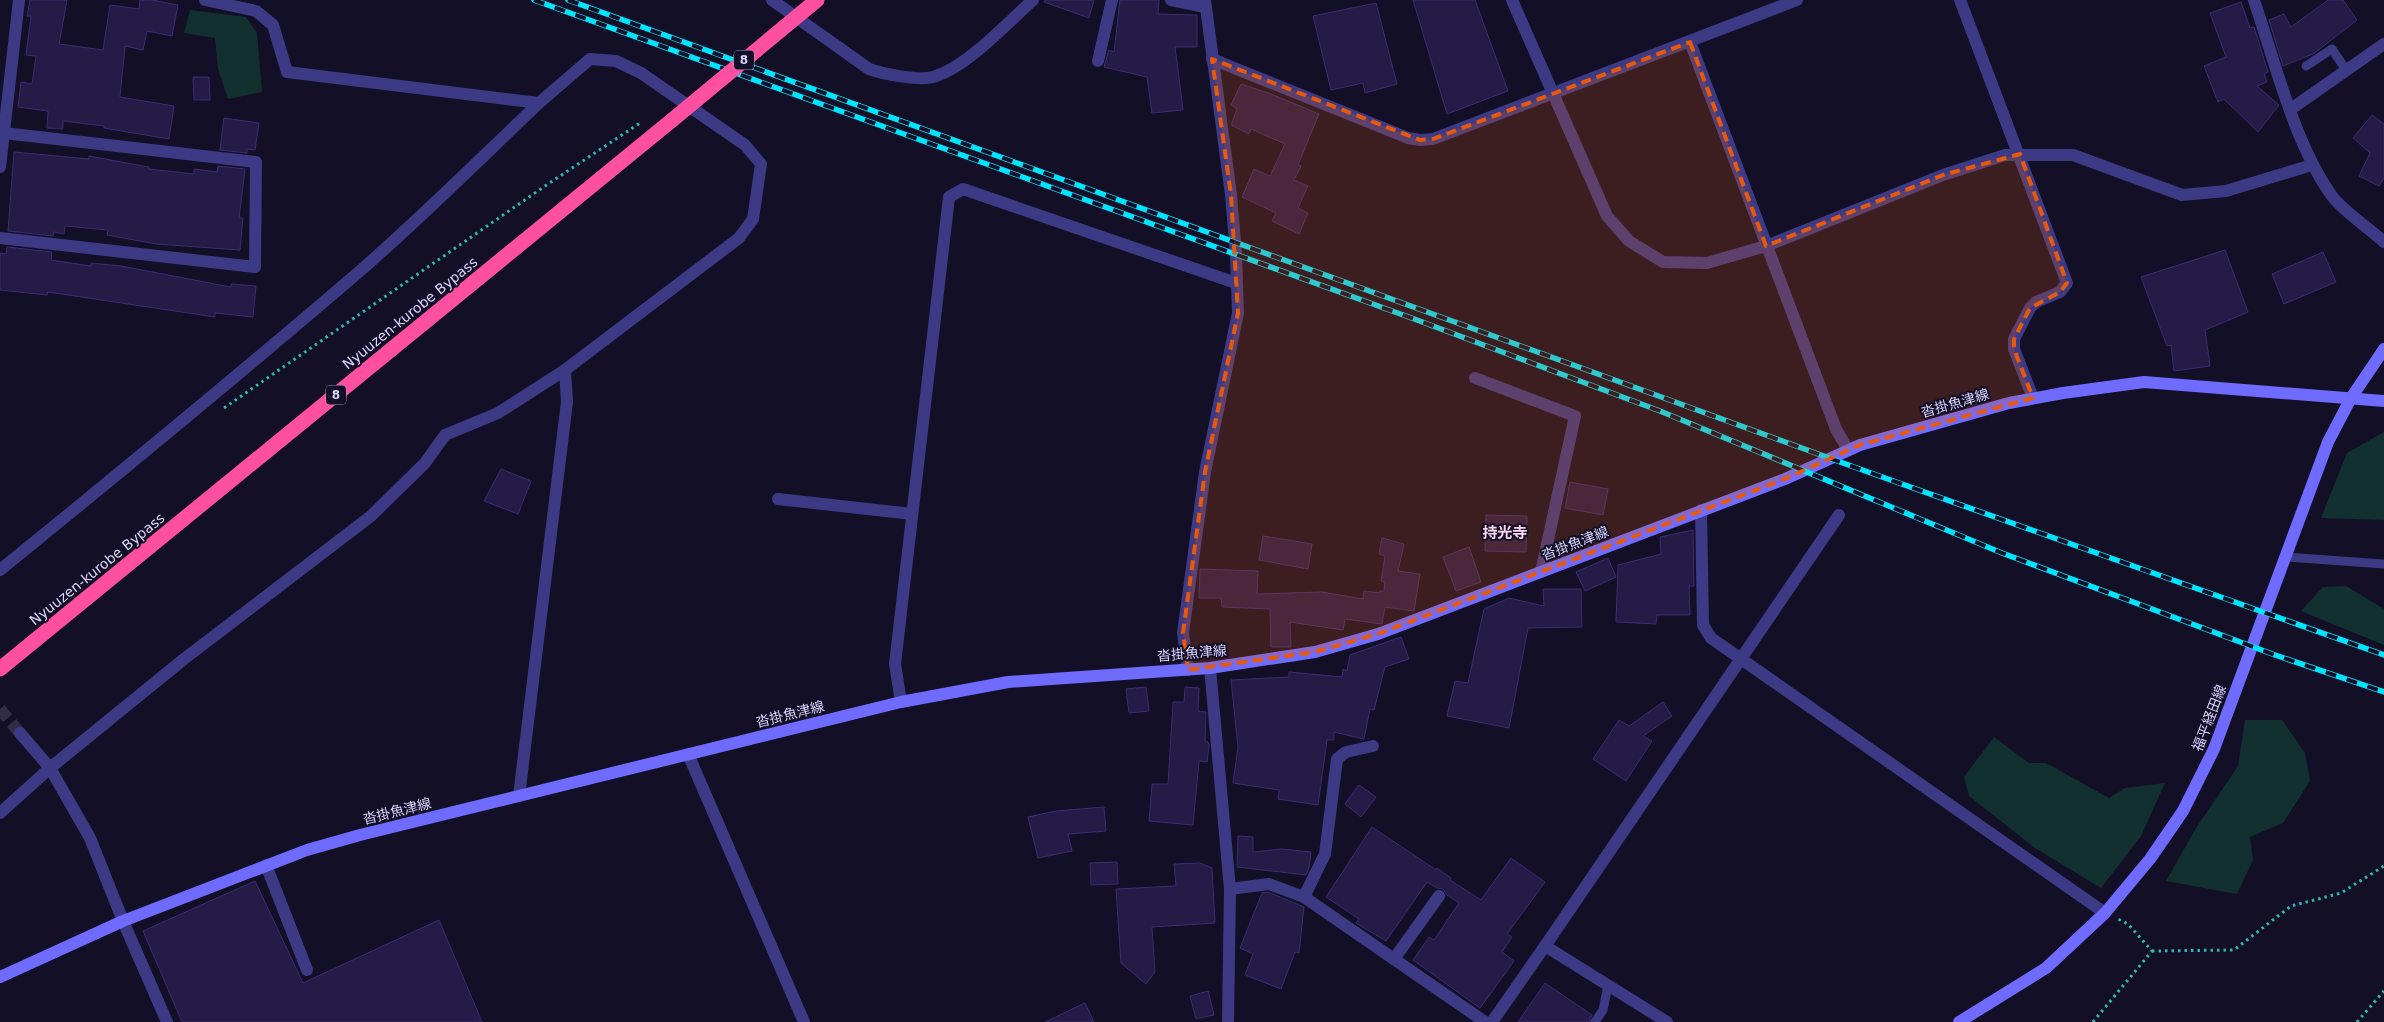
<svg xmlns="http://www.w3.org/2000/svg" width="2384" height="1022" font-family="'DejaVu Sans','Noto Sans JP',sans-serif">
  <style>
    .green { fill: #12302f }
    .building { fill: #241b47; stroke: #3b2d73 }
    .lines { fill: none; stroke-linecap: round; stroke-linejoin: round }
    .street-tunnel { stroke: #312d47; stroke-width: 12; stroke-dasharray: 12 6; stroke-linecap: butt }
    .path { stroke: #2fb8b0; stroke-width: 3; stroke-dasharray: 2.5 4; stroke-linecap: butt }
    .lane { stroke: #3d3a85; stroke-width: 9 }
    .street { stroke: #3d3a85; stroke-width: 12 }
    .secondary { stroke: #6f6bff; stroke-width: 12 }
    .highway { stroke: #ff4fa3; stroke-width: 15 }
    .rail-casing { stroke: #00e5ff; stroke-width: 5.5 }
    .rail { stroke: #130f26; stroke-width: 4; stroke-dasharray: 11; stroke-linecap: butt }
    .highway-bridge { stroke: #ff4fa3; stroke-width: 15 }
    .marked { fill: #e8590c; fill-opacity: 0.2; stroke: #e8590c; stroke-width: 4; stroke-dasharray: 10 6; stroke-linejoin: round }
    .labels { text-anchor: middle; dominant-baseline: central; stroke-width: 4; stroke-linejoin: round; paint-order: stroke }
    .shield { fill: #130f26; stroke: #9e99be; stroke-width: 1 }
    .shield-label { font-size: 12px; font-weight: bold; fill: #d9d4ff }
    .street-label { font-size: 14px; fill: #d9d4ff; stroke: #130f26 }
    .neighbourhood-label { font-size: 15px; font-weight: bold; fill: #ffd6f0; stroke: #130f26 }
  </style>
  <rect width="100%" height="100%" fill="#130f26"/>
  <g class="green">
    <polygon points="190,10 246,17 257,33 262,92 228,99 218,69 215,38 184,33"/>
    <polygon points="2384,432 2384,520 2321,518 2347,453"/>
    <polygon points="2346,586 2384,609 2384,645 2301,611 2323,587"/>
    <polygon points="2245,720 2282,720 2305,753 2310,781 2283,823 2250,837 2253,860 2237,894 2166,881 2196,828 2238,766"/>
    <polygon points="1994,737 2029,763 2046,763 2109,798 2125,788 2165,783 2141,836 2101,888 2035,848 1969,796 1964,777"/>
  </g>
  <g class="building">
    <polygon points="30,0 67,0 59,44 103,50 110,5 139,9 140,0 152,0 178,5 172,36 147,31 143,50 125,46 120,97 174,106 169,139 104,128 104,126 63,121 63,129 47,128 48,111 18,107 21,82 32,84 36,56 26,55 31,16 27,16"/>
    <polygon points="1045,0 1094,0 1089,18 1044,2"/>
    <polygon points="1120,0 1159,0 1158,14 1197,15 1197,47 1175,47 1183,110 1152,113 1147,77 1104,67 1109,50 1114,52"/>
    <polygon points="1413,0 1475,0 1508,91 1447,114"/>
    <polygon points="2328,0 2343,0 2357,20 2313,54 2283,66 2269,20 2284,14 2291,27"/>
    <polygon points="2241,2 2250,28 2254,27 2268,72 2264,74 2267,82 2257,86 2279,105 2258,132 2224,99 2218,102 2204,66 2226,57 2210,13"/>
    <polygon points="1376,3 1397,84 1365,93 1363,83 1331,90 1313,16"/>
    <polygon points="193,77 209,77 210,100 194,100"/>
    <polygon points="1241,84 1271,94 1319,114 1298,165 1301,166 1294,180 1308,186 1298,208 1308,213 1299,234 1272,221 1276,213 1242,197 1254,169 1270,176 1285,144 1251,129 1249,134 1231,125 1237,109 1231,105"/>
    <polygon points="2372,115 2384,124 2384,178 2379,186 2359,176 2370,153 2353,138"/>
    <polygon points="224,118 259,123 255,150 247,149 247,153 220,150"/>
    <polygon points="14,152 89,159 89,156 149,167 149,169 194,174 194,169 217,172 218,166 245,169 239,218 243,218 240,250 156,244 107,235 108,230 65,226 64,234 54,232 53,236 8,231"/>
    <polygon points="7,247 52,252 51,260 91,266 91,263 121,266 231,287 231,284 256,286 253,317 215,313 215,317 48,292 47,295 0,290 0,253 6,254"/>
    <polygon points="2225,250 2248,312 2205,330 2210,366 2174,371 2171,345 2167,346 2141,277"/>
    <polygon points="2323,252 2336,282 2284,304 2272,274"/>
    <polygon points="501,469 531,481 518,514 484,501"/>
    <polygon points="1570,482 1608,489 1603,515 1565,508"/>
    <polygon points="1486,515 1527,516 1526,552 1485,551"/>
    <polygon points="1693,530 1694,586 1689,586 1690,615 1657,615 1656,624 1616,622 1618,565 1661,554 1660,537"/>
    <polygon points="1263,536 1312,544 1308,569 1259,560"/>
    <polygon points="1382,538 1404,544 1398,571 1420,574 1414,611 1385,607 1382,624 1345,619 1343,630 1290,622 1291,647 1271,647 1270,609 1222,607 1221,598 1199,598 1200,569 1258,571 1257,594 1322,592 1363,599 1364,591 1380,593 1380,591 1384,591 1385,582 1381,581 1385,556 1379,554"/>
    <polygon points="1469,547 1481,582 1456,591 1443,557"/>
    <polygon points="1608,558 1616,577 1585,591 1576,572"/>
    <polygon points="1543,589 1581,589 1582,627 1528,628 1509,728 1447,716 1455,681 1468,683 1484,609 1509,598 1544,606"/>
    <polygon points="1401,637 1409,659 1385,667 1374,710 1370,709 1364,739 1334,732 1334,740 1327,740 1318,805 1278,799 1279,790 1233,783 1238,747 1231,680 1289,677 1289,672 1342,677 1343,669 1347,671 1350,655"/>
    <polygon points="1146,687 1149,711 1129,713 1126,689"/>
    <polygon points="1185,687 1199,688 1198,711 1206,712 1205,741 1208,742 1209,745 1207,762 1199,761 1193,825 1149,821 1152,784 1168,784 1173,702 1184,702"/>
    <polygon points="1663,702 1672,716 1643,736 1652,741 1626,781 1593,759 1619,720 1629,726"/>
    <polygon points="1359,785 1376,797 1361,817 1345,804"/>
    <polygon points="1104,807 1106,831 1068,834 1072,851 1038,858 1028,817 1056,811"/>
    <polygon points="1372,827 1436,870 1437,868 1451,878 1450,880 1481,900 1511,858 1545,882 1507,934 1512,937 1502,952 1514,961 1480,1008 1413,960 1429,937 1434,940 1459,903 1447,895 1443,889 1437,888 1427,882 1386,941 1356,923 1359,919 1326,897"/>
    <polygon points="1238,836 1253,837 1253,852 1282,849 1311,852 1309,868 1306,875 1237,867"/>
    <polygon points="1117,862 1118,884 1091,885 1090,863"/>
    <polygon points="1200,863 1212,868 1215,923 1152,927 1155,972 1146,984 1121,963 1116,889 1176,886 1174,864"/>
    <polygon points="255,881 303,983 439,920 482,1022 182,1022 143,931"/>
    <polygon points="1268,892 1304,907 1299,953 1295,952 1281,989 1245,975 1253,954 1240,948 1262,893"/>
    <polygon points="1545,983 1592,1015 1589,1022 1518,1022"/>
    <polygon points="1208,991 1214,1015 1196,1019 1190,996"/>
    <polygon points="1085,1003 1094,1022 1045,1022"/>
  </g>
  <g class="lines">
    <polyline class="street-tunnel" points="0,709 20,733"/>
    <g class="path">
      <polyline points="224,408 545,186 640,123"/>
      <polyline points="2152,951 2234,950 2291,906 2341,893 2384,866"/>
      <polyline points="2093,1022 2152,951 2128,924 2118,919"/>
      <polyline points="2357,1022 2384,991"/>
    </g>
    <g class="lane">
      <polyline points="2306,66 2332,49 2346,70"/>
      <polyline points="2285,557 2384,564"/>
      <polyline points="1595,1022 1603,1010 1608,985"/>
    </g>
    <g class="street">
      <path d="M772 0 869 69C883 74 919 81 933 77 966 68 1007 23 1033 0"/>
      <polyline points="1171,0 1205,7"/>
      <polyline points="1512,0 1607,216 1629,241 1663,262 1707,263 1766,246 1943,175 2005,155 2073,155 2182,195 2226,191 2312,165"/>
      <polyline points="1960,0 2067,283 2060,292 2036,302 2030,308 2014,339 2014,349 2033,398"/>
      <path d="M2254 0C2275 62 2294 143 2332 196 2344 212 2369 228 2384 242"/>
      <polyline points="1690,42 1836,429 1848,450"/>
      <polyline points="1212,59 1408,138 1420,140 1433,139 1797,0"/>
      <polyline points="1098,61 1112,0"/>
      <polyline points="2291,109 2384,44"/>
      <polyline points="0,167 19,0"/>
      <polyline points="0,238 255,267 256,162 4,133"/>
      <polyline points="1475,378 1575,416 1541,572"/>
      <polyline points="778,499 912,514"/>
      <polyline points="1701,510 1703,625 1711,638 2105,913"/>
      <path d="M0 570C121 472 242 372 360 271 422 217 480 159 539 103"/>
      <polyline points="1210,668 1230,889 1228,1022"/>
      <polyline points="1188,670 1183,633 1205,472 1238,313 1236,254 1231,195 1205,0"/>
      <polyline points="901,702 895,664 949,197 963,189 1236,283"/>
      <polyline points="20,733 50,768 90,838 123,921 167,1022"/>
      <polyline points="688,754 804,1022"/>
      <polyline points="519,796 567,402 565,370"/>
      <polyline points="0,813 50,768 184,659 371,516 425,463 445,435 498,413 565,370 739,238 753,219 761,164 745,145 641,73 616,61 590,59 539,103 287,72 273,25 256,11 205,0"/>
      <polyline points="266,865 307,970"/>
      <polyline points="1230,889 1269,884 1304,897 1485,1022"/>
      <polyline points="1304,897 1325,854 1337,759 1346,752 1373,746"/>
      <polyline points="1545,946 1839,515"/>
      <polyline points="1394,959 1439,896"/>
      <polyline points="1492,1022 1545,946 1667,1022"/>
    </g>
    <g class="secondary">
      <polyline points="0,977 123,921 307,850 360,835 901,702 1008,682 1210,668 1315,652 1378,634 1785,479 1860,445 2009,403 2063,393 2144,382 2384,401"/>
      <polyline points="1959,1022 2046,968 2105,913 2150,859 2183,811 2214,749 2328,442 2351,398 2384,349"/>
    </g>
    <polyline class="highway" points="0,669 671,121"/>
    <g class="rail-casing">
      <g id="rail">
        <polyline points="534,0 1417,320 1660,411 2002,553 2275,655 2384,692"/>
        <polyline points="568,0 1854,467 2384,655"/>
      </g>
    </g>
    <use href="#rail" class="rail"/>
    <polyline class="highway-bridge" points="671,121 817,0"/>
  </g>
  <path class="marked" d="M1690 42 1766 246 1943 175 2020 154 2067 283 2060 292 2030 308 2014 339V349L2033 398 1860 445 1785 479 1378 634 1315 652 1188 670 1183 633 1205 472 1238 313 1231 195 1212 59 1420 140 1433 139Z"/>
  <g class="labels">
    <g class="shield">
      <rect x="734" y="50.5" width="20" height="19" rx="4"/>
      <rect x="326" y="385.5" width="20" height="19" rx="4"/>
    </g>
    <g class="shield-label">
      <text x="744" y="60">8</text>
      <text x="336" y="395">8</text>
    </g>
    <g class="street-label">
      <text transform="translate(410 313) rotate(-39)">Nyuuzen-kurobe Bypass</text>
      <text transform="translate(1955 403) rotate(-16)">沓掛魚津線</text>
      <text transform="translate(1575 543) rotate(-21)">沓掛魚津線</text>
      <text transform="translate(97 569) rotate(-39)">Nyuuzen-kurobe Bypass</text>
      <text transform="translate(1192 653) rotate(-5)">沓掛魚津線</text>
      <text transform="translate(790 714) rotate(-14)">沓掛魚津線</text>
      <text transform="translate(2209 718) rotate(-69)">福平経田線</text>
      <text transform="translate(397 811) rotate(-14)">沓掛魚津線</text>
    </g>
    <g class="neighbourhood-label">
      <text x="1505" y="533">持光寺</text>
    </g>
  </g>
</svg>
